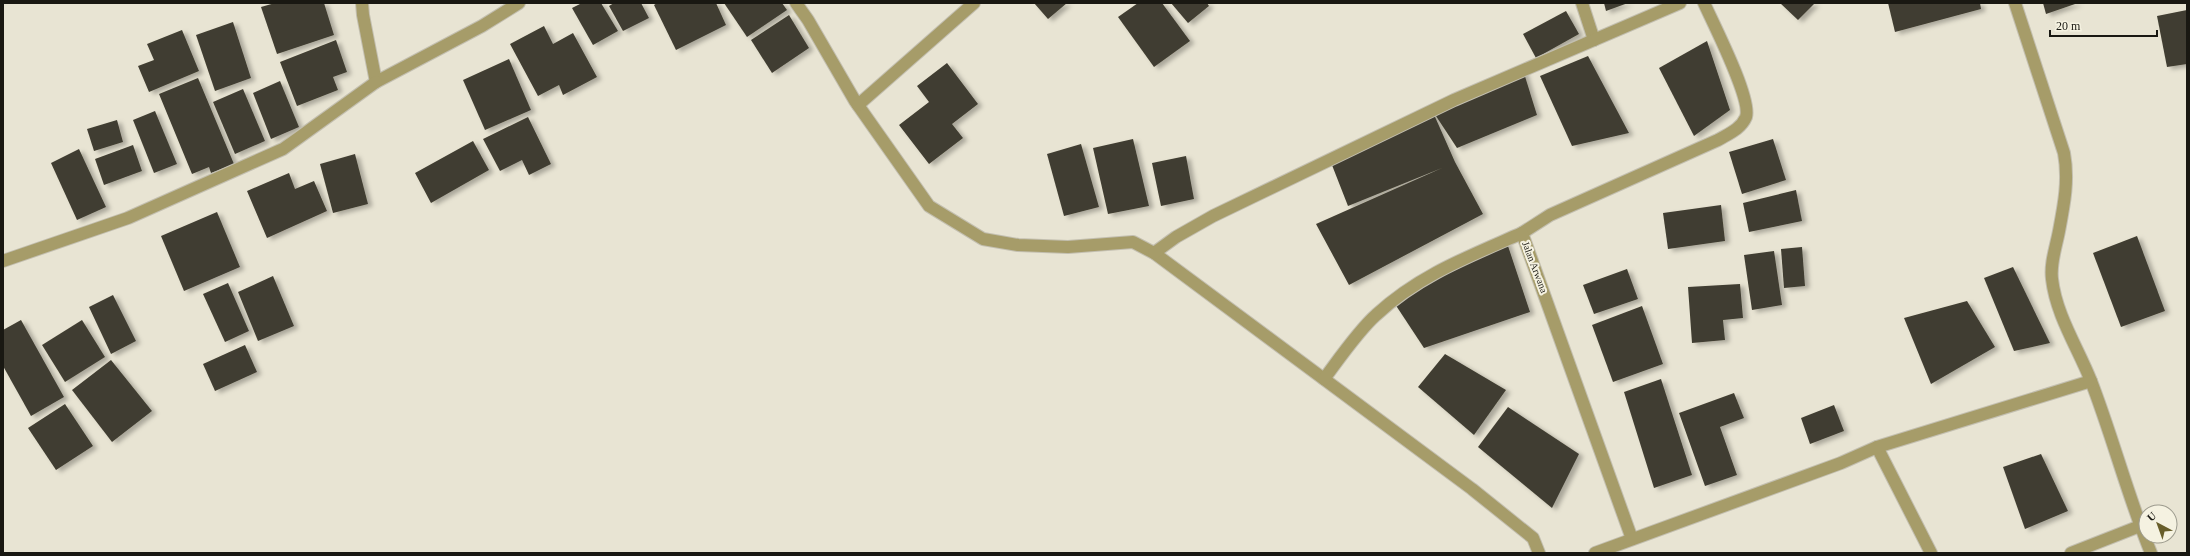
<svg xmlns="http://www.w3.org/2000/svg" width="2190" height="556" font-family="'Times New Roman',serif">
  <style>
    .building { fill: #413e31; filter: url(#shadow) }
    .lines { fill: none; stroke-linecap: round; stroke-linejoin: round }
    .minor-casing { stroke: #c3bfb0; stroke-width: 14 }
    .minor { stroke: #a69c69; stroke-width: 12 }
    .labels { text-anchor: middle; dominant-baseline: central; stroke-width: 4; stroke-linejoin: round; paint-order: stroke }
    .street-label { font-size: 10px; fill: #191812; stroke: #f5f2e1 }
  </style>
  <defs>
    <filter id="shadow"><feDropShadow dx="4.5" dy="2.5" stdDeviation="2" flood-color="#0004"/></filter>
  </defs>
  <rect width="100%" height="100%" fill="#e8e4d3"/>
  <g class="building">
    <polygon points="275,3 324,3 334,35 277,54 261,7"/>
    <polygon points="582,3 601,3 618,31 593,45 572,8"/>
    <polygon points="614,3 641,3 649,18 623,31 609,6"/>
    <polygon points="657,3 716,3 726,25 676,50 654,5"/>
    <polygon points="724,3 782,3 787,10 747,37"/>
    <polygon points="1034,3 1067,3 1048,19"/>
    <polygon points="1138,3 1162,3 1190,41 1154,67 1118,17"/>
    <polygon points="1171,3 1207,3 1209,6 1188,23"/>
    <polygon points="1604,3 1628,3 1606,11"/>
    <polygon points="1780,3 1815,3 1798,20"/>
    <polygon points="1888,3 1980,3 1981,9 1895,32"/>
    <polygon points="2043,3 2078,3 2046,14"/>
    <polygon points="2187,10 2187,64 2167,67 2157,16"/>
    <polygon points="1566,11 1579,34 1536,58 1523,34"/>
    <polygon points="789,15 809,48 772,73 751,40"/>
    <polygon points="233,22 251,78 215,91 196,35"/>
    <polygon points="544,26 553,44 573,33 597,77 563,95 559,85 538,96 510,44"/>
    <polygon points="182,30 199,71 149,92 138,66 154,60 147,44"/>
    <polygon points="336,40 347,72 333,77 338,90 297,106 280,62"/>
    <polygon points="1707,41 1730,110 1694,136 1659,68"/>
    <polygon points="1588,56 1629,133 1572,146 1540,76"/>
    <polygon points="509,59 531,110 485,130 463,80"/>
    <polygon points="947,63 978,104 952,124 963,138 929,164 899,125 929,102 917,86"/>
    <polygon points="1523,70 1537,115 1457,148 1432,110"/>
    <polygon points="198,78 234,164 211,173 209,167 192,174 159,94"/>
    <polygon points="280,81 299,127 271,139 253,93"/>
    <polygon points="243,89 265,141 235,154 213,102"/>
    <polygon points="1432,110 1455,162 1483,214 1349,285 1316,224 1442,168 1348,206 1330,160"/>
    <polygon points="155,111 177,164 154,173 133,120"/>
    <polygon points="528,117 551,164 529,175 522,160 500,171 483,139"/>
    <polygon points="117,120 123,142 94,151 87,129"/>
    <polygon points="1133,139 1149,206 1108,214 1093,148"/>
    <polygon points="1773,139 1786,180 1742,194 1729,152"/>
    <polygon points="473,141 489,170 431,203 415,173"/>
    <polygon points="1081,144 1099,207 1064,216 1047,154"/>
    <polygon points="133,145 142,171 104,185 95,159"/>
    <polygon points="79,149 106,207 77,220 51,163"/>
    <polygon points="355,154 368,204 333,213 320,164"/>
    <polygon points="1186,156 1194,199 1161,206 1152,163"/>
    <polygon points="289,173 295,189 314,181 327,211 267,238 247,191"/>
    <polygon points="1796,190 1802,221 1749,232 1743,203"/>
    <polygon points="1721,205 1725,241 1668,249 1663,213"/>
    <polygon points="217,212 240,267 184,291 161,236"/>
    <polygon points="2137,236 2165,311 2121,327 2093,253"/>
    <polygon points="1506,240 1530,312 1424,348 1393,301"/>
    <polygon points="1802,247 1805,286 1784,288 1781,249"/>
    <polygon points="1774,251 1782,305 1752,310 1744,255"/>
    <polygon points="2013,267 2050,343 2014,351 1984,278"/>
    <polygon points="1627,269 1638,299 1594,314 1583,285"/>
    <polygon points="273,276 294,326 258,341 238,292"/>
    <polygon points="228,283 249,331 225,342 203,294"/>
    <polygon points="1740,284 1743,318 1723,320 1725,340 1692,343 1688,287"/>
    <polygon points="113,295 136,341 111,354 89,307"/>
    <polygon points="1967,301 1995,347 1931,384 1904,318"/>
    <polygon points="1642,306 1663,364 1613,382 1592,325"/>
    <polygon points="21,320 64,397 31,416 3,366 3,330"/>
    <polygon points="82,320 105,357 65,382 42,345"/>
    <polygon points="245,345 257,372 215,391 203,364"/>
    <polygon points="1445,354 1506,390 1474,435 1418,387"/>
    <polygon points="111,360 152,411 112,442 72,390"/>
    <polygon points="1661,379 1692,475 1654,488 1624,392"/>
    <polygon points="1734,393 1744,418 1720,427 1737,475 1705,486 1679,413"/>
    <polygon points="65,404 93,446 56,470 28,428"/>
    <polygon points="1834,405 1844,431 1810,444 1801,418"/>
    <polygon points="1508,407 1579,454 1552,508 1478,447"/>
    <polygon points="2041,454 2068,511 2025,529 2003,467"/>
  </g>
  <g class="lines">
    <g class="minor-casing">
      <g id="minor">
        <polyline points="362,3 363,15 376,82 482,26 519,3"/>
        <polyline points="796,3 808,20 855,101 929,206 983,239 1018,245 1068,247 1133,242 1154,253 1472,489 1533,538 1539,553"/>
        <polyline points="1582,3 1594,40"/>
        <path d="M2015 3 2064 153C2069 180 2064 205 2059 231 2056 247 2050 263 2052 279 2056 315 2078 348 2091 381 2113 438 2128 497 2151 553"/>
        <polyline points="858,105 974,3"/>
        <path d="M1522 233 1550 215 1718 140C1728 134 1741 129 1746 117 1752 99 1713 23 1704 3"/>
        <polyline points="1154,253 1176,237 1213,216 1454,100 1680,3"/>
        <polyline points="3,261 128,218 283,149 376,82"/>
        <path d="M1324 379C1339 359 1358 331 1376 315 1419 275 1470 256 1522 233L1632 539"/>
        <polyline points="1877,447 1931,553"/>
        <polyline points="1595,553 1841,463 1877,447 2091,381"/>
        <polyline points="2071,553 2140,526"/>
      </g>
    </g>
    <use href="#minor" class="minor"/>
  </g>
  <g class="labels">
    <g class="street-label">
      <text transform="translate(1535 267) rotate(69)">Jalan Arwana</text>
    </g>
  </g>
  <rect width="2190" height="556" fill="none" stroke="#191812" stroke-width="8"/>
  <g transform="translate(2158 524) rotate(319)"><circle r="19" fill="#f5f2e1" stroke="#9d9b8e"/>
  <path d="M0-3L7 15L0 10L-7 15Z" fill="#685e2a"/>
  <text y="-6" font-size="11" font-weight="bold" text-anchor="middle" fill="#191812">U</text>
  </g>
  <path d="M2050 30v6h107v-6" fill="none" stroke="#191812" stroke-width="2"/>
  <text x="2056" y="30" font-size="12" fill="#191812" stroke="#f5f2e1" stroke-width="3" paint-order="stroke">20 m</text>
</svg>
